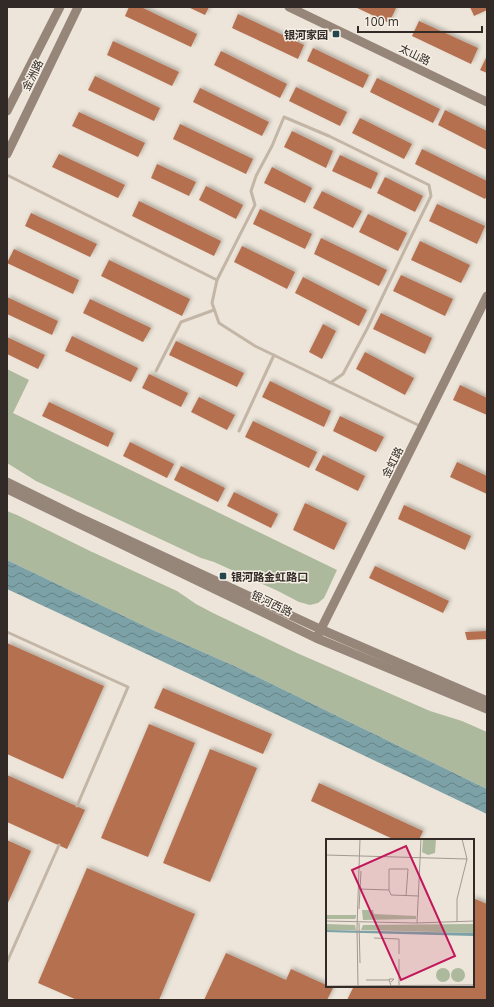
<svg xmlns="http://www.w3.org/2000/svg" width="494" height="1007" font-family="'Open Sans','Noto Sans SC',sans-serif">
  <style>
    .green { fill: #adb99c }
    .water { fill: url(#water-waves) }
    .building { fill: #b47050; filter: url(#shadow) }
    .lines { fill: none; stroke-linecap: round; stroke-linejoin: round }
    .lane { stroke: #c3b6a7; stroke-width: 3 }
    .secondary { stroke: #968679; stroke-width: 9 }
    .poi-dot { fill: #22464c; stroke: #f5efe5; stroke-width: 1.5 }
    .labels { text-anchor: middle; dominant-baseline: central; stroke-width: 3; stroke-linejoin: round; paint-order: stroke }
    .poi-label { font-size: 11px; font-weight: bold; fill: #312a26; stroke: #f5efe5; text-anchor: end }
    .street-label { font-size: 11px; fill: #312a26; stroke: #f5efe5 }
    .inset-road { fill: none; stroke: #a29a91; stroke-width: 1 }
    .view { fill: #c2185b; fill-opacity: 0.15; stroke: #c2185b; stroke-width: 2 }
    .inset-edge { fill: none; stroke: #312a26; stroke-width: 2 }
  </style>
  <defs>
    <pattern id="water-waves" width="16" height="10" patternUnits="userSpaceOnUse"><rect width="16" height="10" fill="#7ca1a6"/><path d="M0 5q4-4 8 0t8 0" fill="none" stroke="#668387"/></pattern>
    <filter id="shadow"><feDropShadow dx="2" dy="-2" stdDeviation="2" flood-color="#0004"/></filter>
  </defs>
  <rect width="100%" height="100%" fill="#ede5d9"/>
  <g class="green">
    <polygon points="7,369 29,380 13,413 337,570 324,598 318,603 310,605 299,602 278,591 214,562 201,558 36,481 7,463"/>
    <polygon points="7,511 17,515 90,551 177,591 196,604 213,613 297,653 430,711 462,721 487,732 487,789 239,668 153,630 7,560"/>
  </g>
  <polygon class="water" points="7,560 153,630 239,668 487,789 487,814 346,747 7,589"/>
  <g class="building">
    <polygon points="129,7 141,7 197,34 191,47 125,16"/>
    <polygon points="188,7 209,7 205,15"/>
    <polygon points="355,7 395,7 396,8 389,23"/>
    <polygon points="470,7 487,7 487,10 474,16"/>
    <polygon points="238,14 304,45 298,59 232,28"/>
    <polygon points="419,21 478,48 471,64 412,36"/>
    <polygon points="113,41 179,72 172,86 107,55"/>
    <polygon points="313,48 369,75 363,88 307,61"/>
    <polygon points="221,51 287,84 280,98 214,65"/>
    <polygon points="487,56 487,73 480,70"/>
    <polygon points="95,76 160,108 154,121 88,90"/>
    <polygon points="377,78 440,109 433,123 370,92"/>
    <polygon points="296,87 347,112 340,126 289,101"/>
    <polygon points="200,88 269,122 262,136 193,102"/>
    <polygon points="445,110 487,131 487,150 438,125"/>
    <polygon points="79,112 145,143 138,157 72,126"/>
    <polygon points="360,118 412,144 404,159 352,133"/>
    <polygon points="180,124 253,159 246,174 173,139"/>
    <polygon points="292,131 333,151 326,168 284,147"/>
    <polygon points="422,149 487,181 487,196 485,199 415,164"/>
    <polygon points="59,154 125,185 118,198 52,167"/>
    <polygon points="340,155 378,173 371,189 332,171"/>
    <polygon points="157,164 196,182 189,196 151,178"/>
    <polygon points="272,167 312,188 305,203 264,183"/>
    <polygon points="385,177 423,196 415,212 377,193"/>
    <polygon points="206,186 243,205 236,219 199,200"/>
    <polygon points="322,191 362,211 353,228 313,208"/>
    <polygon points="139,201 221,241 214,256 132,216"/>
    <polygon points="437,204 485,226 477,244 429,221"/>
    <polygon points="260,209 312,234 305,249 253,224"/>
    <polygon points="31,213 97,244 90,257 25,226"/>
    <polygon points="368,214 407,233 398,251 359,232"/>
    <polygon points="321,238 387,270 379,286 314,254"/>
    <polygon points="420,241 470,265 461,283 411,260"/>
    <polygon points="242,246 295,272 287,289 234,262"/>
    <polygon points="14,249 79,280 73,294 7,263"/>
    <polygon points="109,260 190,299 182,316 101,276"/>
    <polygon points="401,275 453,299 445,316 393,291"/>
    <polygon points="303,277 367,310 359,326 295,293"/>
    <polygon points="7,297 58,321 52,335 7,314"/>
    <polygon points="90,299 151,328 143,342 83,313"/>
    <polygon points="381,313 432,338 425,354 373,329"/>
    <polygon points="323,324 336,331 322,359 309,352"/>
    <polygon points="72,336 138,368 131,382 65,351"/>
    <polygon points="7,337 45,355 38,369 7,354"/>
    <polygon points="176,341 244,373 237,387 169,355"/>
    <polygon points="365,352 414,378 405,395 356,369"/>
    <polygon points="149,374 188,393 181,407 142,388"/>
    <polygon points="270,381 331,411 324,427 262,397"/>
    <polygon points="460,385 487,398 487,415 453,400"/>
    <polygon points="199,397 235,415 227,430 191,412"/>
    <polygon points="49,402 114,433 108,447 42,416"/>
    <polygon points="340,416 384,437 376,452 333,431"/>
    <polygon points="253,421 317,452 309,468 245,437"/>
    <polygon points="130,442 174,464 167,478 123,456"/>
    <polygon points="323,455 365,476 358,491 315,470"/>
    <polygon points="457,462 487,476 487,494 450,477"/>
    <polygon points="181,466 225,488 218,502 174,480"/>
    <polygon points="234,492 278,514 271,528 227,506"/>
    <polygon points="305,503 347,523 334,550 293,530"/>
    <polygon points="404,505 471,536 465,550 398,519"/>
    <polygon points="375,566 449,601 443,613 369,578"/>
    <polygon points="487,631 487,639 467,640 465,632"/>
    <polygon points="7,643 104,686 63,779 7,754"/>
    <polygon points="163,688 272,734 263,754 154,708"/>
    <polygon points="149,724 195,743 148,857 101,838"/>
    <polygon points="210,749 257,768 210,882 163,863"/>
    <polygon points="7,775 85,810 67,849 7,822"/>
    <polygon points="319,783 423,831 419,840 395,840 311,801"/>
    <polygon points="7,840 31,851 7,905"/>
    <polygon points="87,868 195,914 159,1000 77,1000 38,983"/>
    <polygon points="473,898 487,904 487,1000 347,1000 354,986 473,986"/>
    <polygon points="226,953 286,980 291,969 333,988 327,1000 204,1000"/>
  </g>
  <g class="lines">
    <g class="lane">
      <polyline points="7,175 217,280 212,303 219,323 255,346 420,426"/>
      <polyline points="217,280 255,205 251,191 256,176 272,146 284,117 329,136 429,185 431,196 409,241 367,329 343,374 330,383"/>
      <polyline points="156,371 181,322 214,310"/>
      <polyline points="239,431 274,355"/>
      <polyline points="7,632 128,687 77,806"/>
      <polyline points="7,962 59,845"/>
    </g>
    <g class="secondary">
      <polyline points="289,7 487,102"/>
      <polyline points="7,111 60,7"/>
      <polyline points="7,154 78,7"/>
      <polyline points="7,482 74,515 320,629 487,701"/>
      <polyline points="7,489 316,638 487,709"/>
      <polyline points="318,635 422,427 487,296"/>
    </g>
  </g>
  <g class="poi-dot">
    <rect x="332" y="30" width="8" height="8" rx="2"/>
    <rect x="219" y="572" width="8" height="8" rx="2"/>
  </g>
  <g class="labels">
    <g class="poi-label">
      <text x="328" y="34">银河家园</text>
      <text x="231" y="576" text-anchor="start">银河路金虹路口</text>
    </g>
    <g class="street-label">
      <text transform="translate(415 54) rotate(26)">太山路</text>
      <text transform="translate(32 75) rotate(-64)">金洲路</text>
      <text transform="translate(392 462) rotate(-63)">金虹路</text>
      <text transform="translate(272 603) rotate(26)">银河西路</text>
    </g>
  </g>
  <g transform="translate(326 839)">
    <rect width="148" height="148" fill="#ede5d9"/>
    <path d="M97 0H110L109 14 102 16 96 13ZM36 71H47L48 75 90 77V80L37 81ZM0 76H30V78L29 80H0ZM0 85 29 86 30 91H0ZM148 85V94L35 91 37 86ZM125 136a7 7 0 1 1 14 0a7 7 0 1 1-14 0ZM110 136a7 7 0 1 1 14 0a7 7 0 1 1-14 0Z" fill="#adb99c"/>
    <path d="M0 91 148 94V97L0 93Z" fill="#7ca1a6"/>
    <path class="inset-road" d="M0 16 141 20M33 50 63 51 65 56 93 57M63 51V30H82L80 57M33 70 35 32M0 82 91 84 148 82M131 83V60L141 20 136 0M33 84 34 124M91 84 95 0M48 99 73 100V115M73 120V147M40 141H63M65 143 68 140H63L65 147M0 147 148 146M32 148 31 89 34 0"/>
    <path class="view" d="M80 7 129 117 75 141 26 31Z"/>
    <rect width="148" height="148" class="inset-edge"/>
  </g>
  <rect width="494" height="1007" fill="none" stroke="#312a26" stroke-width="16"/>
  <path d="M358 26v6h124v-6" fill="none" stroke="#312a26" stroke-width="2"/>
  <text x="364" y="26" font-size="12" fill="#312a26" stroke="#f5efe5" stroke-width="3" paint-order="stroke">100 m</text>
</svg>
